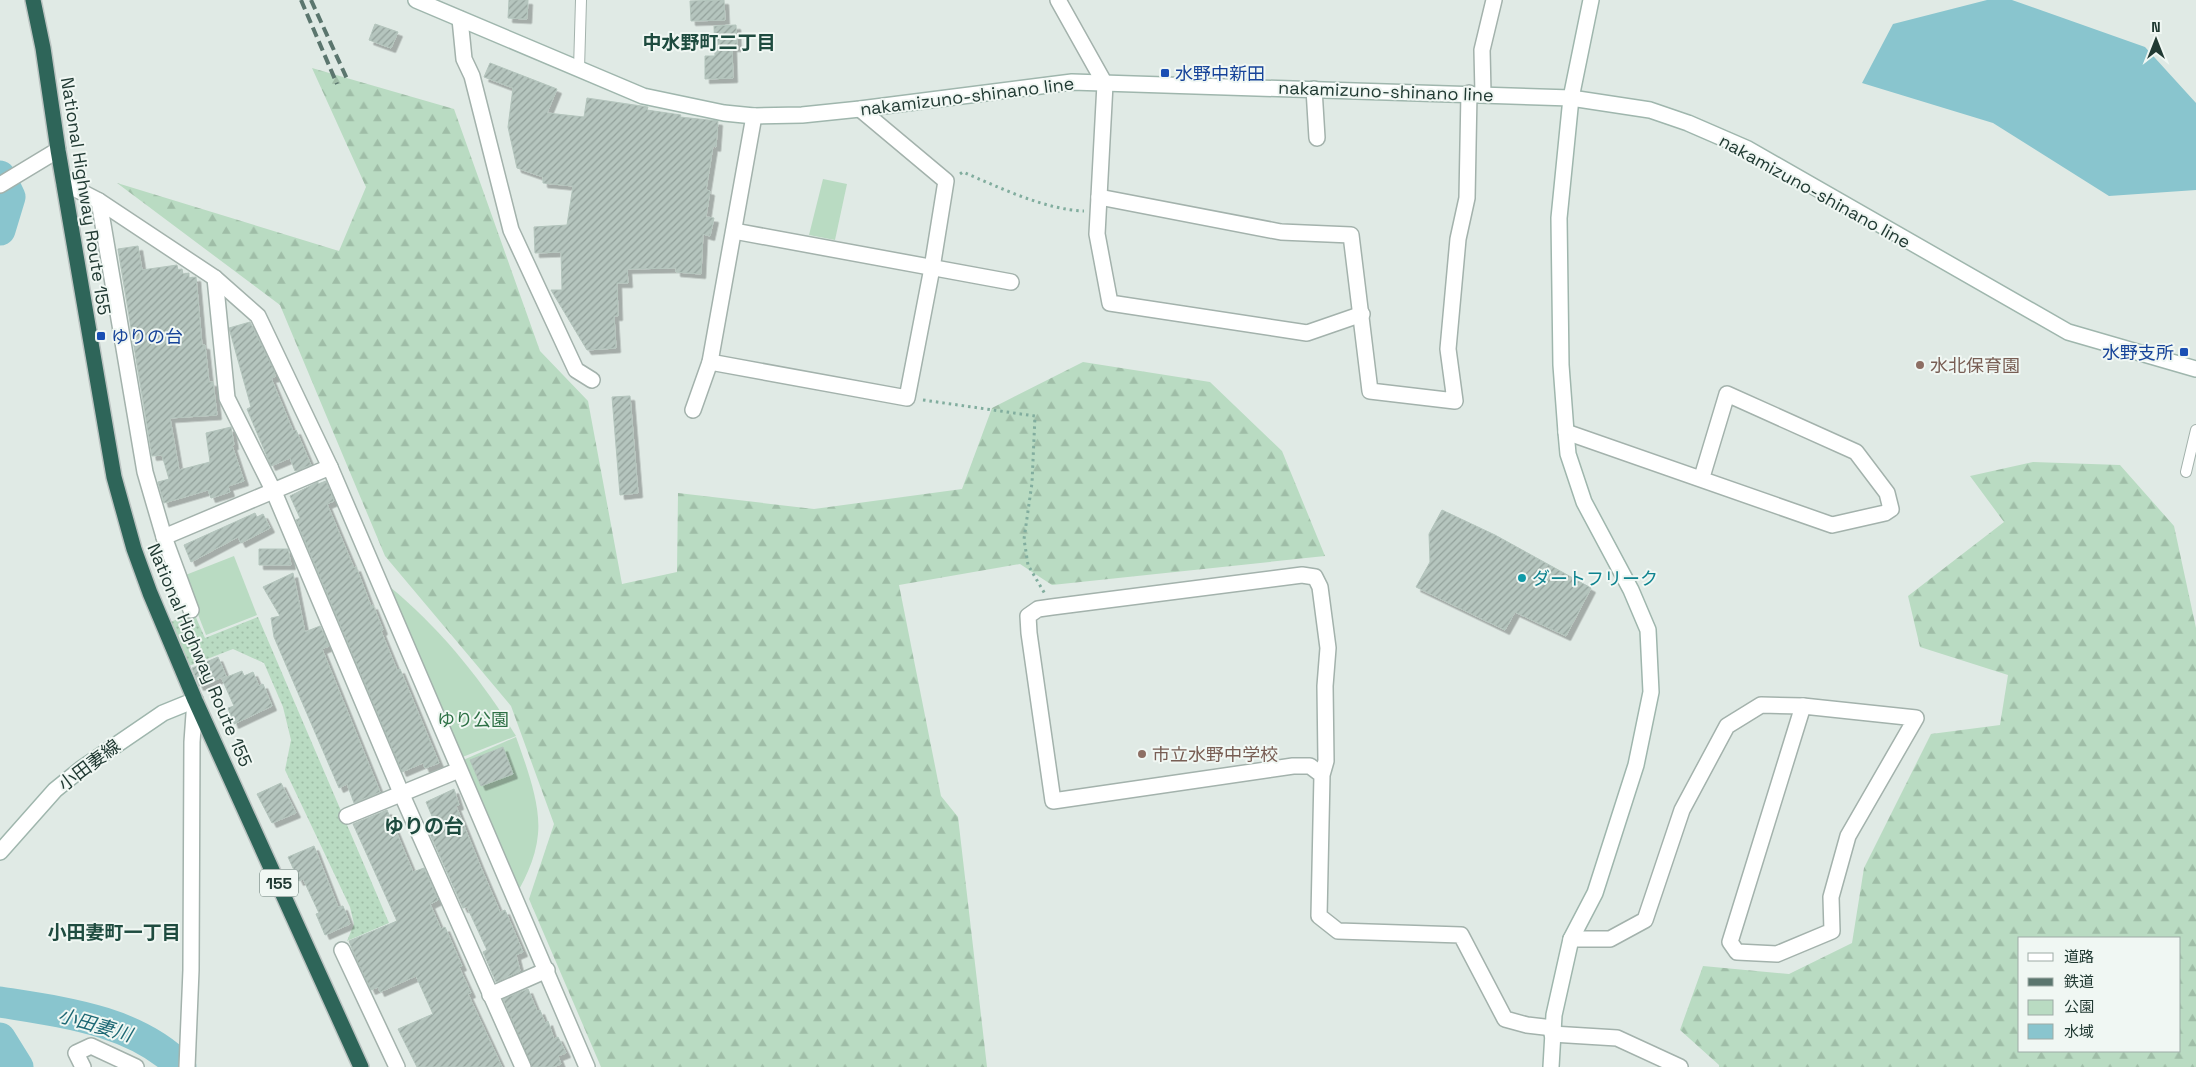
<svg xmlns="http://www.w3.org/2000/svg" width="2196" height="1067" font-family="'Space Grotesk','Noto Sans JP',sans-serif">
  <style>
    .grass { fill: url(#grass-dots) }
    .forest { fill: url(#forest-firs); fill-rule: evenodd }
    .green { fill: #b9dbc2 }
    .water { fill: #89c5ce }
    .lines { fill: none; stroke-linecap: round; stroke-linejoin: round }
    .river { stroke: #89c5ce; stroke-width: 31 }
    .building { fill: url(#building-hatch); stroke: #b3c4bc; filter: url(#shadow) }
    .lane-casing { stroke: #a3b2ac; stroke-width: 12 }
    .street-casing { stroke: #a3b2ac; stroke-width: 18 }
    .secondary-casing { stroke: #9fb6ad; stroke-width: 18 }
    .highway-casing { stroke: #bcc4c2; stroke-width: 18 }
    .path { stroke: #81ad9e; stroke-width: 3; stroke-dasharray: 2.5 4; stroke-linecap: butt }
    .lane { stroke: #fff; stroke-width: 10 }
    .street { stroke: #fff; stroke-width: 15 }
    .secondary { stroke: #fff; stroke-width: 15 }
    .highway { stroke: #2e6559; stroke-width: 15 }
    .rail { stroke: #5b766e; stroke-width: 4; stroke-dasharray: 10 5; stroke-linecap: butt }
    .transit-dot { fill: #1a4fb4; stroke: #f0f7f3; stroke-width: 2 }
    .education-dot { fill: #8d6e63; stroke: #f0f7f3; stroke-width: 2 }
    .culture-dot { fill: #0f9aa8; stroke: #f0f7f3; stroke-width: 2 }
    .labels { text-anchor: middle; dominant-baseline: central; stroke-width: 4; stroke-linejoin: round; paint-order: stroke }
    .shield { fill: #f0f7f3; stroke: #5f736d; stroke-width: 1 }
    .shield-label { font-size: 16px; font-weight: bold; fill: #213a33 }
    .transit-label { font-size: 18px; fill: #164399; stroke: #f0f7f3; text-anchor: start }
    .street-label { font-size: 18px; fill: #213a33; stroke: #f0f7f3 }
    .education-label { font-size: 18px; fill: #785e54; stroke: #f0f7f3; text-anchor: start }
    .culture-label { font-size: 18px; fill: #0d838f; stroke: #f0f7f3; text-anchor: start }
    .park-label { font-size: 18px; fill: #2d7045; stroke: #f0f7f3 }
    .neighbourhood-label { font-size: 19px; font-weight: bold; fill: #1e4b3f; stroke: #f0f7f3 }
    .water-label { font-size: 19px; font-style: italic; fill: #1d6874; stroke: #f0f7f3 }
    .quarter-label { font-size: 20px; font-weight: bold; fill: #1e4b3f; stroke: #f0f7f3 }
  </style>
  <defs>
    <pattern id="grass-dots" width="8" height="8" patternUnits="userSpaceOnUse" patternTransform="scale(1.25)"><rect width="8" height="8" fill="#b9dbc2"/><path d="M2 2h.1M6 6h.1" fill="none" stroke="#9fbda7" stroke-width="1.8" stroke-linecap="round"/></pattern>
    <pattern id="forest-firs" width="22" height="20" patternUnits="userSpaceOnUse" patternTransform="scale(1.25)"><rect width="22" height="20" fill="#b9dbc2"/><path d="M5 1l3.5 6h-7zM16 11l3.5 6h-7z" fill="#9fbda7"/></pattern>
    <pattern id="building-hatch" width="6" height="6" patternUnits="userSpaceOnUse" patternTransform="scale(1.25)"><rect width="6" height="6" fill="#b5c5be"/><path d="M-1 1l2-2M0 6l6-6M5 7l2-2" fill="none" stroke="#93a19b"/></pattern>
    <filter id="shadow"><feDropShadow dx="4.5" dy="4.5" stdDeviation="0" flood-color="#0004"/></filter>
  </defs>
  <rect width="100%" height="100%" fill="#e0eae5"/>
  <polygon class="grass" points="194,613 205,638 258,617 389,923 347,941 354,924 350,907 285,770 291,740 283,707 264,663 233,649 189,666 170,622"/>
  <g class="forest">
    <polygon points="312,68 454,109 540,351 588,401 622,584 677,572 678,493 814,509 962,489 992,408 1083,362 1210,382 1282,451 1325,556 1052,585 1020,564 899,585 941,796 958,817 987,1067 601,1067 529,899 554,824 511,706 385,556 280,305 117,183 339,251 366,187"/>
    <path d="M2033 462 2120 465 2174 526 2196 628V1067H1719V1065L1680 1030 1703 966 1789 974 1852 943 1864 868 1931 734 2000 725 2008 675 1920 647 1908 596 2004 522 1970 476ZM2180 938V1051H2020V938Z"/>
  </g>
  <g class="green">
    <polygon points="823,179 847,184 835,240 809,235"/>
    <polygon points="234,556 257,615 206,635 183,576"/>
    <path d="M390 587C440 628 482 680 516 736L460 758Z"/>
    <path d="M516 737C526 765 541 804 538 834 536 859 523 884 510 905L461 761Z"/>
  </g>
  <polygon class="water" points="1987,0 2012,0 2145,47 2196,103 2196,190 2109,196 1993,123 1862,83 1893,24"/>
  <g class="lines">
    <g class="river">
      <polyline points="0,176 10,197 0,230"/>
      <path d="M0 1002C62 1012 135 1020 181 1067"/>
      <polyline points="0,1038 18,1067"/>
    </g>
  </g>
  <g class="building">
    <polygon points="509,0 528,0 527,19 508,18"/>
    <polygon points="724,0 725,20 691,21 690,1"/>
    <polygon points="375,24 398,32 391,48 369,40"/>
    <polygon points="736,25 737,47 732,47 733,78 705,79 705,56 715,56 714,26"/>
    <polygon points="490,63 557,89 547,113 584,117 587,98 648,107 647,110 681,115 680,117 718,121 716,147 713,146 706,190 710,191 706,217 714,218 710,236 703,234 701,274 676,272 676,268 627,269 628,283 617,283 618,316 614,316 616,348 587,350 551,290 562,290 561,252 535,253 534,227 567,225 573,186 543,183 543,177 517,168 508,127 513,88 484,77"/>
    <polygon points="138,246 142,270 177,265 178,270 182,269 183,274 189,273 189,278 196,277 202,345 205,345 209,382 213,382 217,415 170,418 179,470 210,462 206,433 231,427 234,445 232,445 244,481 228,486 230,492 211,498 208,490 164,503 158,482 169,479 162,455 152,456 118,249"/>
    <polygon points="250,322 274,370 275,377 271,378 293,431 296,430 311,465 295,471 290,458 271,466 247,409 251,407 229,328"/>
    <polygon points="630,396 638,493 620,495 612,397"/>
    <polygon points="326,481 334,501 327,504 354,568 356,567 371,606 373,605 383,630 381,631 397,670 400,669 439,763 425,768 423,763 402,772 296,520 300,518 290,496 318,482 318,484"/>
    <polygon points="1442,510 1495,535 1591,588 1566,636 1515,612 1505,630 1416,587 1430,562 1429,534"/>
    <polygon points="255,513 257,517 263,514 270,528 241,543 238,537 191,562 184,545"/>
    <polygon points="259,549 288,549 291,565 259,565"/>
    <polygon points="293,573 305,632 320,626 329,646 322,649 380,792 354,803 347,784 339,788 274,637 271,618 280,616 263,587"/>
    <polygon points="218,657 226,676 199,686 192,668"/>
    <polygon points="242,671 244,676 253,672 259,686 263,684 272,706 234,724 228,708 234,706 222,679"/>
    <polygon points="503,747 513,774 481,786 470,760"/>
    <polygon points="281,783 296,813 272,823 257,794"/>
    <polygon points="454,789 459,805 456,806 479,863 500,912 505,910 523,952 516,955 520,971 496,982 483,952 487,950 467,907 463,908 426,825 434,821 426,802"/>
    <polygon points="387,810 413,872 424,868 438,900 430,904 441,929 445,927 462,966 459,967 471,993 468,994 502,1067 417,1067 398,1029 433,1014 416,976 380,992 378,987 371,990 357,961 349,941 397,921 353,824"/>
    <polygon points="314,846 338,907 343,906 350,924 325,935 316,914 319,913 303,879 299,881 288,857"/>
    <polygon points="528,989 537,1011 540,1010 545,1023 548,1021 554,1039 558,1037 566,1053 558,1056 561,1064 553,1067 532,1067 503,999"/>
  </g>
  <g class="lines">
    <g class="lane-casing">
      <g id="lane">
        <polyline points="579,69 581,0"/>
        <polyline points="2186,472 2196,430"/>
      </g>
    </g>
    <g class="street-casing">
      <g id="street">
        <polyline points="1058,0 1105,84 1097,234 1110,303 1307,333 1362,314"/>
        <polyline points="460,19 464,59 472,76 511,230 576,370 592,380"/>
        <polyline points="1314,89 1317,138"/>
        <polyline points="1483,94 1482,50 1494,0"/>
        <polyline points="64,183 99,201 215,278 258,316 330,467 587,1067"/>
        <polyline points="0,185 58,150"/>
        <polyline points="1099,197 1281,232 1351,235 1370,391 1455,401 1448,349 1458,239 1467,198 1469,93"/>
        <polyline points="99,201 145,472 164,537 191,610"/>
        <polyline points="734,231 1011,282"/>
        <polyline points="215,278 227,398 274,492 402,795 523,1067"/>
        <polyline points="710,362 907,398 932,268 946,181 860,109"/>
        <polyline points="693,410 710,362 754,116"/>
        <polyline points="1566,432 1832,525 1885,513 1891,509 1887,493 1856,452 1727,394 1702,477"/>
        <polyline points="164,537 330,467"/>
        <polygon points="1803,706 1916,718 1848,836 1831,897 1832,931 1777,954 1737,952 1730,942"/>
        <polyline points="1322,775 1310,766 1293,766 1053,801 1029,633 1028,616 1038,609 1052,607 1302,575 1315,577 1320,587 1328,648 1325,686 1326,761 1322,775 1319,916 1338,931 1461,935 1505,1019 1527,1025 1553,1028"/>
        <polyline points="347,816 459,770"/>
        <polyline points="1571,939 1610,939 1645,920 1682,810 1727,726 1761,705 1803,706"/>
        <polyline points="342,950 397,1067"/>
        <polyline points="490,995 547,970"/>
        <polyline points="1552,1034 1617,1038 1680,1067"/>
        <polyline points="83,1067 76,1053 91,1046 136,1067"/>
        <polyline points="187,1067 191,970 192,742 195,700"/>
      </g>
    </g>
    <g class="secondary-casing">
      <g id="secondary">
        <polyline points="416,0 643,96 724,113 754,116 802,115 860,109 1072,82 1571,98 1650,110 1688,123 1748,149 2068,332 2196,369"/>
        <polyline points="0,852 55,790 81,769 163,713 195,700"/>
        <polyline points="1551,1067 1554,1015 1571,939 1595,893 1636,765 1651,692 1648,630 1631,590 1584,502 1568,454 1566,432 1561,365 1559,218 1571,98 1591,0"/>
      </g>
    </g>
    <g class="highway-casing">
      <polyline id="highway" points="33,0 43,48 58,150 114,477 134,549 150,593 195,700 361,1067"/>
    </g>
    <g class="path">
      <path d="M960 174 963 172C998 187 1046 210 1084 211"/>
      <polyline points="923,400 1035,416 1032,483 1024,539 1028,565 1045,594"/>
    </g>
    <use href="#lane" class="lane"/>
    <use href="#street" class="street"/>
    <use href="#secondary" class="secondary"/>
    <use href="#highway" class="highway"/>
    <g class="rail">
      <polyline points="301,0 337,84"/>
      <polyline points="311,0 348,81"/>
    </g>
  </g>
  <g class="transit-dot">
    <rect x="1160" y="68" width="10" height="10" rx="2.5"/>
    <rect x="96" y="331" width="10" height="10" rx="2.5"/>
    <rect x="2179" y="347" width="10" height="10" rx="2.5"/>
  </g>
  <g class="education-dot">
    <circle cx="1920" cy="365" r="5"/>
    <circle cx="1142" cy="754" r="5"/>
  </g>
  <circle class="culture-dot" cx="1522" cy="578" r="5"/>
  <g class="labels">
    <rect class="shield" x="260" y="869.5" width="38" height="27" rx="4"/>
    <g class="shield-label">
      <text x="279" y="883">155</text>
    </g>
    <g class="transit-label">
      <text x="1175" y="73">水野中新田</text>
      <text x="111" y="336">ゆりの台</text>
      <text x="2174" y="352" text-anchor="end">水野支所</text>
    </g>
    <g class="street-label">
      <text transform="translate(1386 91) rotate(2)">nakamizuno-shinano line</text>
      <text transform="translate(967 96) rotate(-7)">nakamizuno-shinano line</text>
      <text transform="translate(1815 191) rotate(29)">nakamizuno-shinano line</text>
      <text transform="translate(86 196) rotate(81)">National Highway Route 155</text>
      <text transform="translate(200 655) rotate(67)">National Highway Route 155</text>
      <text transform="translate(89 765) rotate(-37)">小田妻線</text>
    </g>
    <g class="education-label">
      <text x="1930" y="365">水北保育園</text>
      <text x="1152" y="754">市立水野中学校</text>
    </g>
    <g class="culture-label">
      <text x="1532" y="578">ダートフリーク</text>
    </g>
    <g class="park-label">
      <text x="473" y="719">ゆり公園</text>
    </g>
    <g class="neighbourhood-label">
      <text x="709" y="42">中水野町二丁目</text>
      <text x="114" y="932">小田妻町一丁目</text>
    </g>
    <g class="water-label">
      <text transform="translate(95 1025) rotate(16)">小田妻川</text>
    </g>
    <g class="quarter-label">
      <text x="424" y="826">ゆりの台</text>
    </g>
  </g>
  <rect x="2018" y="937" width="162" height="115" fill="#f0f7f3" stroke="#9daba6"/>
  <rect x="2028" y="953" width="25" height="8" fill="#ffffff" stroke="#9daba6"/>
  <text x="2064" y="962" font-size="15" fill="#213a33">道路</text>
  <rect x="2028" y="978" width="25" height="8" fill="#5b766e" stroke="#9daba6"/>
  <text x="2064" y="987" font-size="15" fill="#213a33">鉄道</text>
  <rect x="2028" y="1000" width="25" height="15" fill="#b9dbc2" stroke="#9daba6"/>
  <text x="2064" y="1012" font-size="15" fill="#213a33">公園</text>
  <rect x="2028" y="1024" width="25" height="15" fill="#89c5ce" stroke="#9daba6"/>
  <text x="2064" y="1037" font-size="15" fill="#213a33">水域</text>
  <g transform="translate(2156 40)" stroke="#f0f7f3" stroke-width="4" paint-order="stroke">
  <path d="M0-4L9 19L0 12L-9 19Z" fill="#213a33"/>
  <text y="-8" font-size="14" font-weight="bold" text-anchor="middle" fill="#213a33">N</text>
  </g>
</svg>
